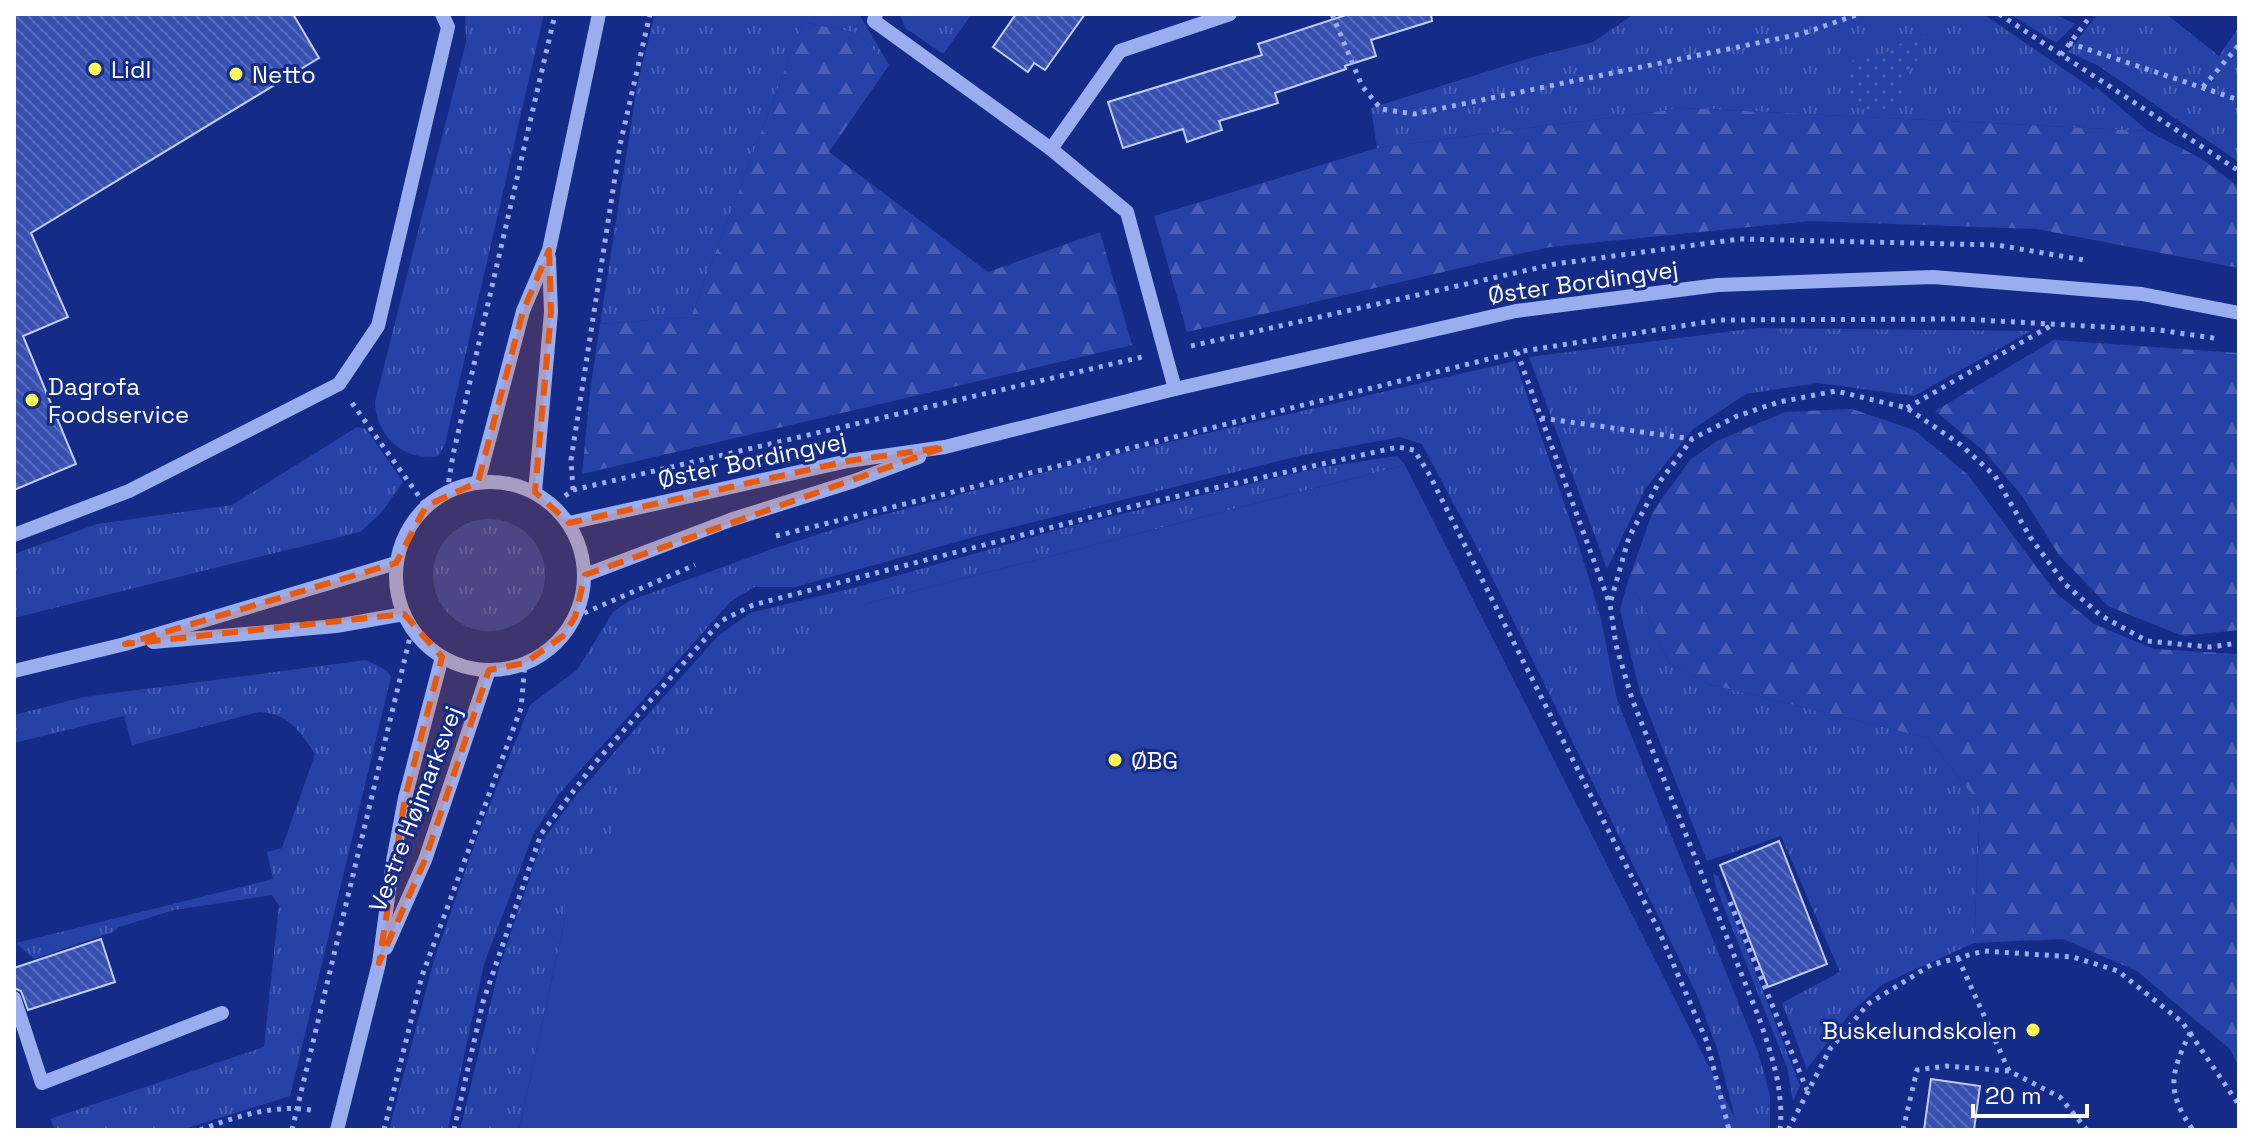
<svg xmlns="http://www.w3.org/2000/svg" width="2253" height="1144" font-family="'Space Grotesk',sans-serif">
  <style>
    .grass { fill: url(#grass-tufts) }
    .forest { fill: url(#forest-firs) }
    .park { fill: url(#park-dots) }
    .pitch { fill: #2642a7 }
    .building { fill: url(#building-back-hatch); stroke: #c0cdfb; stroke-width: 2 }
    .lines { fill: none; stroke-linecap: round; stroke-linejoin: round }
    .path { stroke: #9aadef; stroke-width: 5; stroke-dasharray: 4 6; stroke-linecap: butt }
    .minor { stroke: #9aadef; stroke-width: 14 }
    .marked { fill: #e8590c; fill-opacity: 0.2; stroke: #e8590c; stroke-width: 6; stroke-dasharray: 16 10; stroke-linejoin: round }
    .poi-dot { fill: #fff658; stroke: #142c88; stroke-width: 3 }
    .labels { text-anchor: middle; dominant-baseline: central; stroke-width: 6; stroke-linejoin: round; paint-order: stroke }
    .poi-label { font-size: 24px; fill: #fff; stroke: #142c88; text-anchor: start }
    .street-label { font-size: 24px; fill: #fff; stroke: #142c88 }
  </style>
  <defs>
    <pattern id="grass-tufts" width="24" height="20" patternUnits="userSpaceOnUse" patternTransform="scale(2)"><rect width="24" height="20" fill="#2642a7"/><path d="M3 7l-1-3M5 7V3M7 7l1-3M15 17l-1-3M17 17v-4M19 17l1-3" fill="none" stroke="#475eb4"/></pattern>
    <pattern id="forest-firs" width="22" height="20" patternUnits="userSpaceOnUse" patternTransform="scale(2)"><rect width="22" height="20" fill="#2642a7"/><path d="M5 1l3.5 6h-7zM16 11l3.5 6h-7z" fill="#475eb4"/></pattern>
    <pattern id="park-dots" width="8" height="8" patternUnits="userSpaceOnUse" patternTransform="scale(2)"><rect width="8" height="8" fill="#2642a7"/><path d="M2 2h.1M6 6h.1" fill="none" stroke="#475eb4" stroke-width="1.8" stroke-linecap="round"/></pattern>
    <pattern id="building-back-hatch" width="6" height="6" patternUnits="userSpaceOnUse" patternTransform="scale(2)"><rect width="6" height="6" fill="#3851b0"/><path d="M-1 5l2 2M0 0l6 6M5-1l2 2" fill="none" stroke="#566bbc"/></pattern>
  </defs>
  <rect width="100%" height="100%" fill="#142c88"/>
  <g class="grass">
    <path d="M465 14H544L445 444 438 456C404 462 376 436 375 402L466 42Z"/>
    <polygon points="655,14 859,14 889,65 856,33 803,22 691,317 600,324 637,86"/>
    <polygon points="900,14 972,14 943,54 905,28"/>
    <polygon points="1634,14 1983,14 2093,89 2096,87 2148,131 1684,108 1377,148 1371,108 1530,58 1593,42"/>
    <polygon points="2010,14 2054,14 2075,24 2056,43"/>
    <polygon points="2098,14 2166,14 2219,56 2239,27 2239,162 2097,65 2068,52"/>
    <polygon points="1757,328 2031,331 1914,396 1818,383 1746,394 1693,429 1645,489 1607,569 1529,357"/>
    <polygon points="1515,361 1579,546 1601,619 1617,700 1759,1055 1770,1096 1770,1130 1738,1130 1717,1048 1696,993 1482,557 1422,444 1400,437 1299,456 985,534 795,587 754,587 730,602 559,794 533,835 484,964 448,1130 389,1130 434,960 482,824 530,705 577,670 613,612 629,601 775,548 867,519 1088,461"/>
    <polygon points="357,427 366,429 403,482 381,513 360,532 14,618 14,554 97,524 232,505"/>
    <polygon points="1397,456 1405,465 868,603 568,905 519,1130 460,1130 499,968 542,841 578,793 718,636 750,613 853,588 1079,524 1317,468"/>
    <circle cx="489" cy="575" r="56"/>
    <polygon points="1627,584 1642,602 1669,663 1709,684 1928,738 1980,805 1974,943 1883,984 1850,1013 1807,1069 1782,1003 1840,972 1781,836 1707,861 1639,689 1620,610"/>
    <path d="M366 660 386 670 391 677 290 1096 181 1130H55L50 1119 264 1047 279 905 272 895 174 910 119 927 113 932 34 959 16 943 273 879 267 852 282 848 315 754C299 730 289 714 259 712L132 745 124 716 14 743V715L84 697Z"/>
    <polygon points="1713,874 1718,876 1800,1086 1793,1101 1787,1067 1717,890"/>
  </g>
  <g class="forest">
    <polygon points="803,22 856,33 889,65 829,152 988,272 1100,232 1132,345 582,474 590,392 600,324 691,317"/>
    <polygon points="1684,108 2148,131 2202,159 2239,187 2239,268 2037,229 1810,221 1550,247 1187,332 1154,216 1377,148"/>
    <polygon points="2054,340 2239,353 2239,630 2183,636 2108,606 2059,555 2022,496 1985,452 1935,411"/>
    <polygon points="1852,409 1914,430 1967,474 2056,593 2094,624 2154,649 2239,654 2239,1067 2230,1049 2137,971 2063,939 1974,943 1980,805 1928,738 1709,684 1669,663 1642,602 1627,584 1653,511 1690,460 1717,441 1785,412"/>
  </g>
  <polygon class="park" points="1915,34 1925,38 1920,57 1905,77 1902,98 1880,112 1858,108 1845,88 1853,60 1882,55"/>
  <polygon class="pitch" points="1405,465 1741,1130 519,1130 568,905 628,804 724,717 868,603"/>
  <g class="building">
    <polygon points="14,14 293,14 319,58 31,233 68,317 23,336 76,464 14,490"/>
    <polygon points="1016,14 1085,14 1045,70 1034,63 1028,72 993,47"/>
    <polygon points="1349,14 1431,14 1432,21 1371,40 1376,56 1345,66 1346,69 1275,93 1278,103 1219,121 1222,130 1187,142 1183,129 1123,148 1108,102 1262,55 1258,44"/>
    <polygon points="1779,841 1827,964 1768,987 1720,865"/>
    <polygon points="101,939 115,982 28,1010 21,991 14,988 14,968"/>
    <polygon points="1931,1079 1980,1086 1974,1130 1924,1130"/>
  </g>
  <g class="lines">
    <g class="path">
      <polyline points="1332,14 1362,86 1381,109 1414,114 1801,34 1859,14"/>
      <polyline points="1999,14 2239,171"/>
      <polyline points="2069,43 2239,100"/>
      <polyline points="2061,55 2092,14"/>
      <polyline points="2203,87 2239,45"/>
      <polyline points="1191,346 1555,264 1739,239 1997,245 2084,260"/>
      <polyline points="1517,352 1609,602"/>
      <polyline points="352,403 426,506"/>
      <polyline points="1907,408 2052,325"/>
      <polyline points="1541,418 1692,439"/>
      <polyline points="573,490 571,460 620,145 650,14"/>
      <polyline points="447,492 453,455 555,14"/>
      <polyline points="565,496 573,490 1142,357"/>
      <polyline points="776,536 1517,352 1719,320 1961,319 2159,330 2220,339"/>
      <polyline points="575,617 695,565"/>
      <polyline points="1730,902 1807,1090"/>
      <polyline points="1958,958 2009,1071 2060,1097 2087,1130"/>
      <polyline points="2190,1033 2239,1105"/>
      <path d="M200 1130C237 1116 277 1103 316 1111"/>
      <polyline points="292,1130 410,637"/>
      <polyline points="384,1130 422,976 521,708 525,663"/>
      <polyline points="454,1130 483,1002 541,834 594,764 721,621 753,605 1134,506 1398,447 1414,450 1428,472 1659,931 1707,1042 1729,1130"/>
      <path d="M1780 1130C1784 1090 1772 1056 1759 1018L1632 699 1616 645 1610 604 1629 537 1658 484 1692 439 1737 416 1779 402 1836 391 1907 408 1961 445 1995 476 2030 537 2065 584 2100 615 2147 641 2210 647 2239 643"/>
      <path d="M1788 1130 1830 1049 1868 1004 1931 965 1984 951 2073 957 2118 971 2182 1022 2190 1033C2170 1074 2166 1092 2193 1130"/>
      <polyline points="1903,1130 1917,1070 1946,1066 2009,1071"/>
    </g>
    <g class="minor">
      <polyline points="876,14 874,21 1051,149 1127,212 1175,389"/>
      <polyline points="1051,149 1120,51 1230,14"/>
      <circle cx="490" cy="576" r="94"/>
      <polyline points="478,482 523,311 549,250 599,14"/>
      <polyline points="535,492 551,312 549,258"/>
      <polyline points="569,523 848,461 945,447 1175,389 1516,311 1718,285 1933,277 2142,294 2239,313"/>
      <polyline points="14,535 129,491 339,384 378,326 448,27 442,14"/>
      <polyline points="585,575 733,519 854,481 919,457"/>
      <polyline points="153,642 336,626 404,614"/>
      <polyline points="14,671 125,644 396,563"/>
      <polyline points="386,948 425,860 489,670"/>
      <polyline points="14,998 42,1083 222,1013"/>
      <polyline points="337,1130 379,963 393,861 405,798 442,657"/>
    </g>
  </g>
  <path class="marked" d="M549 250 551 312 535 492 569 523 848 461 945 447 585 575 575 617 563 636 525 663 489 670 425 860 379 963 405 798 442 657 404 614 125 644 396 563 426 506 478 482 523 311Z"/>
  <g class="poi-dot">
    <circle cx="95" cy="69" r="8"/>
    <circle cx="236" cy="74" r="8"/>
    <circle cx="32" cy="400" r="8"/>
    <circle cx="1115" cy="760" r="8"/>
    <circle cx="2033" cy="1030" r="8"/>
  </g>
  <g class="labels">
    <g class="poi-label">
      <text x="111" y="69">Lidl</text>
      <text x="252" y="74">Netto</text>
      <text x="48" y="386">Dagrofa<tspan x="48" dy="28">Foodservice</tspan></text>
      <text x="1131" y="760">ØBG</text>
      <text x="2017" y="1030" text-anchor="end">Buskelundskolen</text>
    </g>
    <g class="street-label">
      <text transform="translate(1583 282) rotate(-8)">Øster Bordingvej</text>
      <text transform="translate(752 460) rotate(-12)">Øster Bordingvej</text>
      <text transform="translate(415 809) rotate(-69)">Vestre Højmarksvej</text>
    </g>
  </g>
  <rect width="2253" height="1144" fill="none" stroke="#ffffff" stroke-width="32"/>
  <path d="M1973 1104v12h114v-12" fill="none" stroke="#ffffff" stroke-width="4"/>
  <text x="1985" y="1104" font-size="24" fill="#ffffff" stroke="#142c88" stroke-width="6" paint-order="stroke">20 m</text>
</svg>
